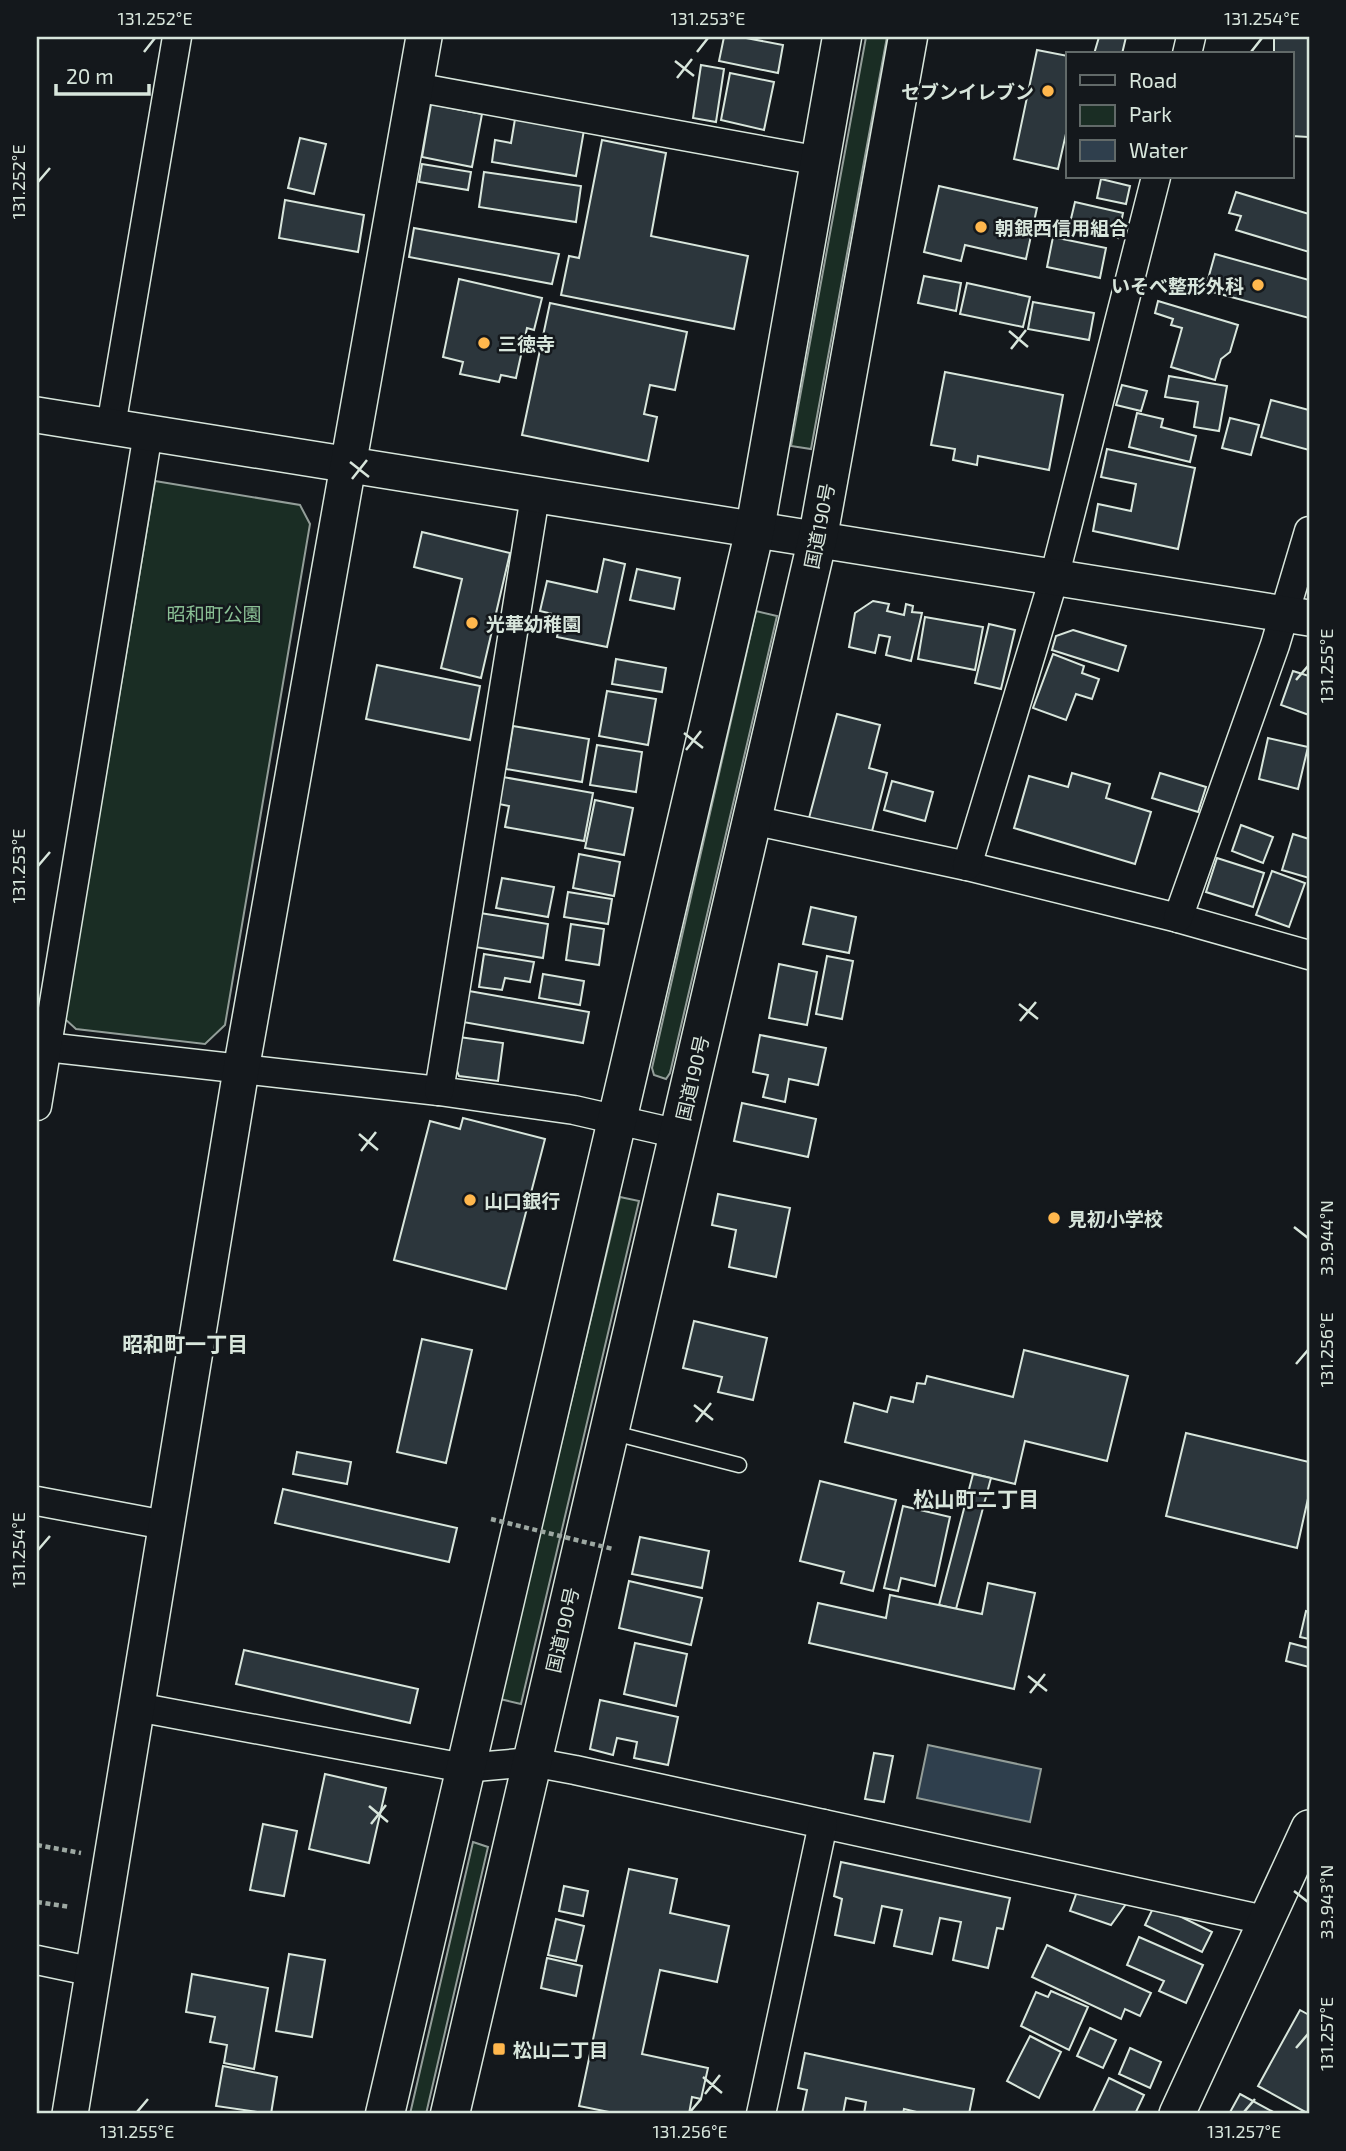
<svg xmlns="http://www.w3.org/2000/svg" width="1346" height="2151" font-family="'Exo 2','Noto Sans JP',sans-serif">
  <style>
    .green { fill: #1a2d24; stroke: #939e99; stroke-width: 2 }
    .water { fill: #2f3f4d; stroke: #939e99; stroke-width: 2 }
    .building { fill: #2c363c; stroke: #d8e6dc; stroke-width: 2 }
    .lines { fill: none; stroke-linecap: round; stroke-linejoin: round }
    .service-casing { stroke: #d8e6dc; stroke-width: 17 }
    .minor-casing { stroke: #d8e6dc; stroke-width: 31 }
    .tertiary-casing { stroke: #d8e6dc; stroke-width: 38 }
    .trunk-casing { stroke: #d8e6dc; stroke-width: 41 }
    .path { stroke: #9da8a2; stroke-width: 4.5; stroke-dasharray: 5 3.5; stroke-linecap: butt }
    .service { stroke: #14181c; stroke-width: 14 }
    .minor { stroke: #14181c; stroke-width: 28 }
    .tertiary { stroke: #14181c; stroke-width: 35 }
    .trunk { stroke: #14181c; stroke-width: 38 }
    .path-bridge { stroke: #9da8a2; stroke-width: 4.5; stroke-dasharray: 5 3.5; stroke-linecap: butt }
    .ticks { fill: none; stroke: #d8e6dc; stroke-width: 2.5 }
    .poi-dot { fill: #ffb74d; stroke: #14181c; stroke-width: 2.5 }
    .labels { text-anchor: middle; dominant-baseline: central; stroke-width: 5; stroke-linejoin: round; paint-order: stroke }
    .poi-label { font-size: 19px; font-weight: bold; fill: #d8e6dc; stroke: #14181c; text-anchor: start }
    .street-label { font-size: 19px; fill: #d8e6dc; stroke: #14181c }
    .park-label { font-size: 19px; fill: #8ac095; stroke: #14181c }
    .neighbourhood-label { font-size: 21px; font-weight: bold; fill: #d8e6dc; stroke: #14181c }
    .neatline { fill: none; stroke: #d8e6dc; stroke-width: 2.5 }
    .ticks-label { font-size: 18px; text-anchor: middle; fill: #d8e6dc }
  </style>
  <rect width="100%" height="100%" fill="#14181c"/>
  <g class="green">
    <polygon points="866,37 887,37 811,449 791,446"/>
    <polygon points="155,481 300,505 310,524 225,1025 205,1044 76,1029 65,1019"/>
    <polygon points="756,611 777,616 670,1073 666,1079 654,1075 652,1068"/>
    <polygon points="620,1197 639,1201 521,1704 500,1699"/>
    <polygon points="473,1842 488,1847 426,2114 410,2114"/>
  </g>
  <polygon class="water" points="928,1745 1041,1769 1030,1822 917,1798"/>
  <g class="building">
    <polygon points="724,37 741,37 783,45 778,73 719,61"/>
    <polygon points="1099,37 1126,37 1122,54 1094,54"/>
    <polygon points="1274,37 1309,37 1308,137 1292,136 1292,54 1274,54"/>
    <polygon points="1037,50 1068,56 1068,125 1058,169 1014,159"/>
    <polygon points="701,65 724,69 716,122 693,118"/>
    <polygon points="730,73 774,82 764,130 721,120"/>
    <polygon points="431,104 482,114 472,167 422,157"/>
    <polygon points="515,119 584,130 576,176 492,162 495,140 511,143"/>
    <polygon points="300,138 326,144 314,194 288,188"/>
    <polygon points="602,140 666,153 651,236 748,256 734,329 561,295 569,256 579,258"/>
    <polygon points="422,164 471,172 468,190 419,182"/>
    <polygon points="484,172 581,186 576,222 479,207"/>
    <polygon points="1101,179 1130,186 1126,204 1097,198"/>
    <polygon points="939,186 1037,208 1026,259 965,245 961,261 924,252"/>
    <polygon points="1236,192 1309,214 1309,252 1236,230 1241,216 1229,213"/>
    <polygon points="285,200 364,215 358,252 279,238"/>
    <polygon points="1075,202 1123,213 1118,238 1069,227"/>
    <polygon points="414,228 559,254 552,284 409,257"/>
    <polygon points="1053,237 1106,248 1100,278 1047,267"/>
    <polygon points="1215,254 1309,280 1309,318 1205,290"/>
    <polygon points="924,276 961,283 956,311 918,303"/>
    <polygon points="459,279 542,298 534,330 527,328 516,378 501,375 499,382 460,374 463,362 443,357"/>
    <polygon points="967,283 1030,297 1023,327 960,314"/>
    <polygon points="1158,301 1238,325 1230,352 1221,359 1215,380 1171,367 1182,328 1171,325 1173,319 1155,313"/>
    <polygon points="1033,302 1094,313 1089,340 1028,329"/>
    <polygon points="550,303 687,332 675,390 650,385 644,414 657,417 648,461 522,435"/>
    <polygon points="945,372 1063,395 1049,470 978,456 977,465 953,460 955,449 931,445"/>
    <polygon points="1169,376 1227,386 1219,431 1194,427 1198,402 1165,397"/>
    <polygon points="1122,385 1147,391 1141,411 1116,405"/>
    <polygon points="1271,400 1309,410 1309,450 1261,437"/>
    <polygon points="1137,413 1163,419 1161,427 1196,436 1190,462 1129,447"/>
    <polygon points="1230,418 1259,425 1251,455 1222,448"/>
    <polygon points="1107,449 1195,468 1178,549 1093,531 1098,504 1131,511 1136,484 1101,477"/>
    <polygon points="422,532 510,553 481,678 441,668 462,579 414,567"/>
    <polygon points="604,559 625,564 607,647 557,637 561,616 540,611 547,581 597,592"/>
    <polygon points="637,569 680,578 674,609 630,600"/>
    <polygon points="873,601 889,604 887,611 904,615 906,604 913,606 912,612 922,613 911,661 886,655 890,637 879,635 875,653 849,647 855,613"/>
    <polygon points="925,617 983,627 975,670 918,659"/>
    <polygon points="989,624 1015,630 1001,689 975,683"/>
    <polygon points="1073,630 1126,646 1118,671 1052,650 1056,636"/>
    <polygon points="1053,654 1084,666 1082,673 1099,679 1092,699 1076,694 1066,720 1033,708"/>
    <polygon points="616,659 666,668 662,692 612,684"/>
    <polygon points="377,665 480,686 470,740 366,719"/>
    <polygon points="1293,671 1309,676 1309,715 1281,705"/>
    <polygon points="607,691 656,699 648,745 599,736"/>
    <polygon points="837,714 880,725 869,768 887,773 871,835 809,818"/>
    <polygon points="513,726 589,739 582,782 506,769"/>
    <polygon points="1268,738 1308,747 1298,789 1259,779"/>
    <polygon points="597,745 642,752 636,792 590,785"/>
    <polygon points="1072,773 1110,784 1106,798 1151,812 1135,864 1014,828 1029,776 1068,787"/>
    <polygon points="1160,773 1206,787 1198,812 1152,798"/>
    <polygon points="503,777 593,793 584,841 505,827 509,806 499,804"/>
    <polygon points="892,781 933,792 925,821 884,810"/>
    <polygon points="595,800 633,808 624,855 585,848"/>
    <polygon points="1241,825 1273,837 1263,863 1232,851"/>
    <polygon points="1293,834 1309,839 1309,878 1282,870"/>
    <polygon points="579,854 620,862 614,896 573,888"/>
    <polygon points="1217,858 1264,873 1253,907 1206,892"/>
    <polygon points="1272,871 1305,883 1289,927 1256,915"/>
    <polygon points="502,878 554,887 548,917 496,908"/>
    <polygon points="568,892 612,899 608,924 564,917"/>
    <polygon points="811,907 856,917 849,953 803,944"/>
    <polygon points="480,913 548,924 543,958 475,947"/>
    <polygon points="571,924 604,929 599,965 566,960"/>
    <polygon points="484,954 534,962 530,982 505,978 502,990 479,987"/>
    <polygon points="827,956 853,961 842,1019 816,1014"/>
    <polygon points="779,964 817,972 807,1025 769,1018"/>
    <polygon points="543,974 584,981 580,1005 539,998"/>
    <polygon points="469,991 589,1012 583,1043 463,1022"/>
    <polygon points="760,1035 826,1048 818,1085 789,1079 785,1102 763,1097 768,1075 753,1072"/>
    <polygon points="459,1037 503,1043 498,1081 459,1076 455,1066"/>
    <polygon points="742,1103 816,1119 808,1157 734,1141"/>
    <polygon points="463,1118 545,1139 506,1289 394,1260 430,1121 460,1129"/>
    <polygon points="718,1194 790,1208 776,1277 729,1267 736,1230 712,1225"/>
    <polygon points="694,1321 767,1338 753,1400 718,1392 722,1377 683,1368"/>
    <polygon points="422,1339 472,1350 446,1463 397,1452"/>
    <polygon points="1024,1350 1128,1376 1107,1461 1025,1441 1015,1484 845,1442 854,1403 887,1412 891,1397 913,1402 917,1383 925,1384 927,1376 1013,1397"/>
    <polygon points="1186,1433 1309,1462 1309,1494 1297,1548 1166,1516"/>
    <polygon points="297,1452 351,1462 347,1484 293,1474"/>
    <polygon points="973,1474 991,1478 956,1609 939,1605"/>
    <polygon points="820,1481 896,1500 873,1591 841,1583 844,1572 800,1561"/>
    <polygon points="283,1489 457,1528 449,1562 275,1523"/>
    <polygon points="903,1506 950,1517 935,1586 901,1578 898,1591 884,1588"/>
    <polygon points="640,1537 709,1551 702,1588 632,1574"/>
    <polygon points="629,1581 702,1598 691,1645 619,1628"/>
    <polygon points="988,1583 1035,1593 1014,1689 809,1643 818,1603 886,1618 890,1595 982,1614"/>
    <polygon points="1306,1611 1309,1612 1309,1639 1300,1637"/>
    <polygon points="635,1643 687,1654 676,1706 624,1694"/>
    <polygon points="1290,1643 1309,1648 1309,1667 1286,1661"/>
    <polygon points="244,1650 418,1689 410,1723 236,1684"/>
    <polygon points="600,1700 678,1717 668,1765 634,1758 637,1742 617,1738 613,1755 590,1749"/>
    <polygon points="874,1753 893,1756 884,1802 865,1799"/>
    <polygon points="325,1774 386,1788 369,1863 309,1849"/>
    <polygon points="263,1824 297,1831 284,1896 250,1890"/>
    <polygon points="841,1862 1010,1898 1003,1929 997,1928 988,1968 953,1960 961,1922 940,1918 932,1954 894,1946 902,1910 882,1906 874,1943 835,1935 842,1899 834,1896"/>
    <polygon points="629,1869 677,1879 670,1913 729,1926 717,1982 660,1970 642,2054 708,2068 701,2099 692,2097 689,2114 619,2114 579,2106"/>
    <polygon points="564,1886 588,1891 583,1916 559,1911"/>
    <polygon points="1079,1886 1126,1904 1111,1925 1070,1911"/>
    <polygon points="1155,1904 1212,1932 1202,1952 1145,1925"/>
    <polygon points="556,1919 584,1926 576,1961 548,1955"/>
    <polygon points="1139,1937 1203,1965 1186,2003 1159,1991 1164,1981 1127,1965"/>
    <polygon points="1047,1945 1151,1993 1140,2016 1125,2009 1121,2019 1032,1977"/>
    <polygon points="289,1954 325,1960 312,2037 276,2031"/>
    <polygon points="547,1958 582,1966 576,1996 541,1988"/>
    <polygon points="192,1974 268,1988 254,2069 224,2063 227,2045 210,2042 215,2017 186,2012"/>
    <polygon points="1051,1991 1088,2007 1069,2050 1021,2026 1036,1992 1048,1997"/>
    <polygon points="1300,2010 1309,2015 1309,2114 1258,2086"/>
    <polygon points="1090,2028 1116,2040 1103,2068 1077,2056"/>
    <polygon points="1030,2036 1061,2052 1039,2098 1007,2081"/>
    <polygon points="1130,2048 1161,2062 1150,2088 1119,2074"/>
    <polygon points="805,2053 974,2089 969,2114 925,2114 904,2109 903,2114 864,2114 866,2102 846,2098 843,2114 802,2114 807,2090 798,2088"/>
    <polygon points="223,2066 277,2077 271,2114 216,2106"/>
    <polygon points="1109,2078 1144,2095 1135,2114 1092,2114"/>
    <polygon points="1240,2094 1277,2114 1229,2114"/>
  </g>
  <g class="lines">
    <g class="service-casing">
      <polyline id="service" points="610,1432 739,1465"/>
    </g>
    <g class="minor-casing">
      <g id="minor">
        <polyline points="1187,54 1191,37"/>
        <polyline points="415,87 820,161"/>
        <polyline points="111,426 177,37"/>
        <polyline points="752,820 967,866 1178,918 1309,955"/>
        <polyline points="967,866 1054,578 1156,177"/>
        <polyline points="1178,918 1275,645 1309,531"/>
        <polyline points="37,1046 439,1091 574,1110 679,1134"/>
        <polyline points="439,1091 535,496"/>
        <polyline points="37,1106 148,433"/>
        <polyline points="37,1501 165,1525"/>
        <polyline points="137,1707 464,1768 532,1762 575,1770 1269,1921"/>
        <polyline points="37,1960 94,1972"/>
        <polyline points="761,2114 823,1824"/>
      </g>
    </g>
    <g class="tertiary-casing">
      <g id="tertiary">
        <polyline points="37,415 1309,618"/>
        <polyline points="70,2114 241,1070 424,37"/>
        <polyline points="1177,2114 1309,1828"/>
      </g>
    </g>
    <g class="trunk-casing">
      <g id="trunk">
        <polyline points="385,2114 755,529 842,37"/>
        <polyline points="450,2114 818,537 908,37"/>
      </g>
    </g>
    <g class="path">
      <polyline points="37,1845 81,1853"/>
      <polyline points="37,1902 70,1907"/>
    </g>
    <use href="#service" class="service"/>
    <use href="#minor" class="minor"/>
    <use href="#tertiary" class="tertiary"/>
    <use href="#trunk" class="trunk"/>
    <polyline class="path-bridge" points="491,1519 613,1549"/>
  </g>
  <path class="ticks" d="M144 52 155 38M697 52 708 38M1251 52 1262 38M675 61 694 76M677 78 692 59M38 182 50 168M1009 331 1028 347M1011 349 1026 330M350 462 369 477M352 479 367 460M1296 680 1308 666M684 733 703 748M686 750 701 731M38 866 50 852M1019 1004 1038 1019M1020 1021 1036 1002M359 1134 378 1150M361 1151 376 1132M1294 1227 1308 1238M1296 1364 1308 1350M694 1405 713 1420M696 1422 711 1403M38 1550 50 1536M1028 1676 1047 1691M1030 1693 1045 1674M369 1806 388 1822M371 1824 386 1805M1294 1891 1308 1902M1296 2048 1308 2034M703 2077 722 2093M705 2094 720 2075M137 2112 148 2099M690 2112 701 2099M1244 2112 1255 2099"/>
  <g class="poi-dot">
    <circle cx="1048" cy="91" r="7"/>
    <circle cx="981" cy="227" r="7"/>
    <circle cx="1258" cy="285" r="7"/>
    <circle cx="484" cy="343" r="7"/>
    <circle cx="472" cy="623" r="7"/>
    <circle cx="470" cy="1200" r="7"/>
    <circle cx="1054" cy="1218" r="7"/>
    <rect x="492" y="2042" width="14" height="14" rx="3.5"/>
  </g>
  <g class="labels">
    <g class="poi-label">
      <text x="1034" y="91" text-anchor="end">セブンイレブン</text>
      <text x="995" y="227">朝銀西信用組合</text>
      <text x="1244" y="285" text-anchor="end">いそべ整形外科</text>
      <text x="498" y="343">三徳寺</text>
      <text x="486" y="623">光華幼稚園</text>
      <text x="484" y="1200">山口銀行</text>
      <text x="1068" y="1218">見初小学校</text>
      <text x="513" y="2049">松山二丁目</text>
    </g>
    <g class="street-label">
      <text transform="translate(819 526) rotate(-79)">国道190号</text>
      <text transform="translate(692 1078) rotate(-77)">国道190号</text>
      <text transform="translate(562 1630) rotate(-77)">国道190号</text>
    </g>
    <g class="park-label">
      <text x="214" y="613">昭和町公園</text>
    </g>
    <g class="neighbourhood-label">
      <text x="185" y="1343">昭和町一丁目</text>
      <text x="976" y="1498">松山町二丁目</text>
    </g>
  </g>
  <rect width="1346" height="2151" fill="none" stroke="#14181c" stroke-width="77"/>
  <rect x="1066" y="52" width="228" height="126" fill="#14181c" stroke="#626a69" stroke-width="2"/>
  <rect x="1080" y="75" width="35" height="10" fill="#14181c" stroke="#626a69" stroke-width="2"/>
  <text x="1129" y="88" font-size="21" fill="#d8e6dc">Road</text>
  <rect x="1080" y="105" width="35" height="21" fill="#1a2d24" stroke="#626a69" stroke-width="2"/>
  <text x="1129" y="122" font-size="21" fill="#d8e6dc">Park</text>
  <rect x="1080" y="140" width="35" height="21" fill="#2f3f4d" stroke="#626a69" stroke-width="2"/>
  <text x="1129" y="158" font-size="21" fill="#d8e6dc">Water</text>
  <path d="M56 84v10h93v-10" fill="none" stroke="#d8e6dc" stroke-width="3.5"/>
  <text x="66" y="84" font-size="21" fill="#d8e6dc" stroke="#14181c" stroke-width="5" paint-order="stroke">20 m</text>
  <rect x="38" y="38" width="1270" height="2074" class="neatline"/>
  <g class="ticks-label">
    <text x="155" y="25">131.252°E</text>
    <text x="708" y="25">131.253°E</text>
    <text x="1262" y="25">131.254°E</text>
    <text transform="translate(19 182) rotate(-90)" y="6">131.252°E</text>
    <text transform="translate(1327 666) rotate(-90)" y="6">131.255°E</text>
    <text transform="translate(19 866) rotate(-90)" y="6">131.253°E</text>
    <text transform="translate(1327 1238) rotate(-90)" y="6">33.944°N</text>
    <text transform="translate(1327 1350) rotate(-90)" y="6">131.256°E</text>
    <text transform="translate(19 1550) rotate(-90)" y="6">131.254°E</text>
    <text transform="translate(1327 1902) rotate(-90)" y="6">33.943°N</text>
    <text transform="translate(1327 2034) rotate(-90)" y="6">131.257°E</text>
    <text x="137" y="2138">131.255°E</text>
    <text x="690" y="2138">131.256°E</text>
    <text x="1244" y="2138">131.257°E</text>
  </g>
</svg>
